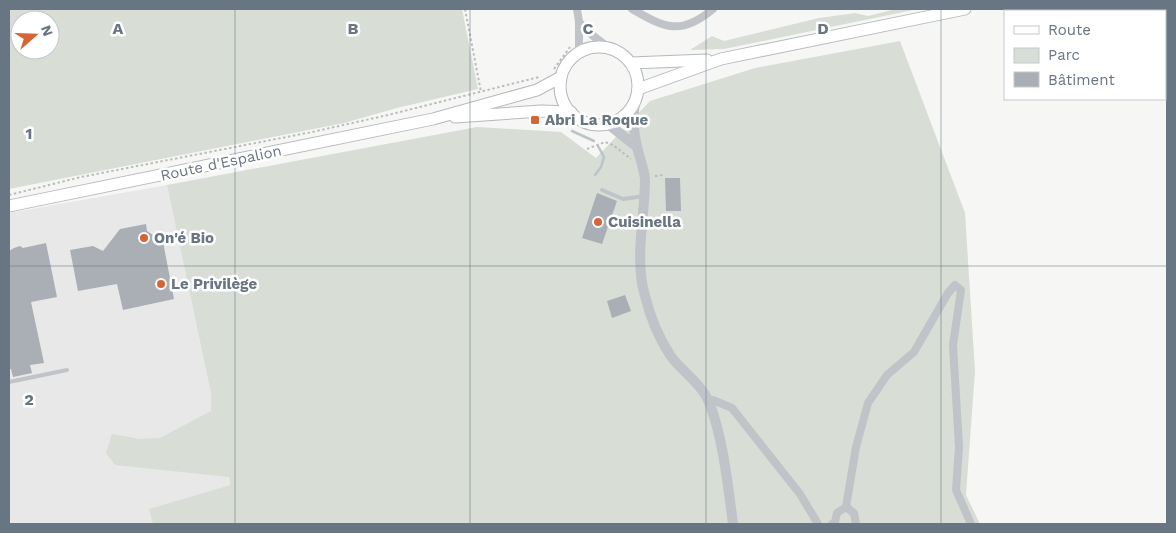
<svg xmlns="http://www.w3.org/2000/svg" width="1176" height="533" font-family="'Work Sans',sans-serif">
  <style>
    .built { fill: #e7e8e7 }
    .green { fill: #d8ddd5; fill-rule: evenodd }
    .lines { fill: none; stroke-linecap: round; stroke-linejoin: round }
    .stream { stroke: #bac4c9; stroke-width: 2.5 }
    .building { fill: #a9afb5 }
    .secondary-casing { stroke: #b5b9bd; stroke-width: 13 }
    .path { stroke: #babcbf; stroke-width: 2; stroke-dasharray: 2.5 2.5; stroke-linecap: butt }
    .service { stroke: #c0c3c7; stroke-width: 4 }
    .minor { stroke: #c0c3c7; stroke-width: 8 }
    .tertiary { stroke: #c0c3c7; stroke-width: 10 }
    .secondary { stroke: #fff; stroke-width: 11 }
    .grid { fill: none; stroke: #687583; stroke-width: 1; stroke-opacity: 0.55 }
    .poi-dot { fill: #d66434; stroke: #fff; stroke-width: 2 }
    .labels { text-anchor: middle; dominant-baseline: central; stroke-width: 5; stroke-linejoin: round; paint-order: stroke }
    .poi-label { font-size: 15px; font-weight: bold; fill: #687583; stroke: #fff; text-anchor: start }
    .street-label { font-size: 15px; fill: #687583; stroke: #fff }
    .grid-label { font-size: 16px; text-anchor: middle; font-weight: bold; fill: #687583; stroke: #fff; stroke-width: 5; stroke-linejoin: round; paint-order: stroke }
  </style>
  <rect width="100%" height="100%" fill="#f6f7f4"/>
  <polygon class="built" points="167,185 230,485 150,509 153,524 9,524 9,213"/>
  <g class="green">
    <path d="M9 9H462L478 89 397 108 344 123 9 189ZM20 20H50V50H20Z"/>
    <polygon points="896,9 918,9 724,49 690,50 712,36 724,41 819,18 855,13 868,16"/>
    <polygon points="900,41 965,213 975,371 966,495 980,524 153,524 149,509 230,485 229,477 115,465 106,453 112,434 140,439 160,438 211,411 211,394 167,185 477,127 561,132 596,158 650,101 755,68"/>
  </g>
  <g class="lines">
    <g class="stream">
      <polyline points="572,131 594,141"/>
      <polyline points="595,175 601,167 604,157 598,146"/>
    </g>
  </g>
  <g class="building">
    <polygon points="665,178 680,178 681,211 666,211"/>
    <polygon points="597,193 617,201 602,244 582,238"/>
    <polygon points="146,224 147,231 163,242 174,299 123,310 117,284 78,291 70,250 93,246 103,251 120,229"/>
    <polygon points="46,243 57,297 31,302 44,363 30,365 32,373 13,377 11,369 9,369 9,251 14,248 20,246 23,248"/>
    <polygon points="625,295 631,311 612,318 607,301"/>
  </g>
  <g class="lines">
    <g class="secondary-casing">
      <g id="secondary">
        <circle cx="599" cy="86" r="39"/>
        <polyline points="631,63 707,60"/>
        <polyline points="638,89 721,59 965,9"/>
        <polyline points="455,117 541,111 571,112"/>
        <polyline points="9,206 433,119 537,90 561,77"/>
      </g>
    </g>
    <g class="path">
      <polyline points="465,9 481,92"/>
      <polyline points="554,69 570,47"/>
      <polyline points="587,149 605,142 613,145 631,159"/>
      <polyline points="655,176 663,175"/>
      <polyline points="9,195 81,177 312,132 388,115 539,77"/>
    </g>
    <g class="service">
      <polyline points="602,190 623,199 644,196"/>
      <polyline points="9,382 67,370"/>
    </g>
    <g class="minor">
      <polyline points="577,9 579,22 579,52"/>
      <path d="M632 9C665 28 681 36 713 9"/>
      <polyline points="579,22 592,35 609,48"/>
      <polyline points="708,400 713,400 732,408 800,494 818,524"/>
      <polyline points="846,507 854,513 856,524"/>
      <polyline points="832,524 835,522 837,513 846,507 856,447 868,403 887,375 914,352 948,293 955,285 961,290 953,345 959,447 956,490 971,524"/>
    </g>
    <g class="tertiary">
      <path d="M635 101C633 117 633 131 637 146 639 157 644 168 645 179 645 218 634 258 645 296 650 316 659 338 670 355 681 371 701 383 709 402 723 437 728 486 733 524"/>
      <polyline points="608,124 637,147"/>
    </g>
    <use href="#secondary" class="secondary"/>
  </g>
  <path class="grid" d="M235 9V524M470 9V524M706 9V524M941 9V524M9 266H1167"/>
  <g class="poi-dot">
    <rect x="530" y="115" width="10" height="10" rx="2.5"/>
    <circle cx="598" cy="222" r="5"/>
    <circle cx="144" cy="238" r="5"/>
    <circle cx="161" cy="284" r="5"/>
  </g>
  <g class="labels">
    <g class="poi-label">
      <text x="545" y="120">Abri La Roque</text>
      <text x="608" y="222">Cuisinella</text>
      <text x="154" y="238">On'é Bio</text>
      <text x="171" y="284">Le Privilège</text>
    </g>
    <g class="street-label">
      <text transform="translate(221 163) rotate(-12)">Route d'Espalion</text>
    </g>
  </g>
  <g class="grid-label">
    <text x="118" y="34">A</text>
    <text x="353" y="34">B</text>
    <text x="588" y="34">C</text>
    <text x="823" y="34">D</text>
    <text x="29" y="139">1</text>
    <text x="29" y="405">2</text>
  </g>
  <rect width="1176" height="533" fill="none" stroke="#687583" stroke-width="20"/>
  <rect x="1004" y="10" width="162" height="90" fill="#ffffff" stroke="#c3c8cd"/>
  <rect x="1014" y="26" width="25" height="8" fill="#ffffff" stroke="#c3c8cd"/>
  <text x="1048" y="35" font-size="15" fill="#687583">Route</text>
  <rect x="1014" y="48" width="25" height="15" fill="#d8ddd5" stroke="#c3c8cd"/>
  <text x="1048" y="60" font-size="15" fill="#687583">Parc</text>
  <rect x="1014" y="72" width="25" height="15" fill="#a9afb5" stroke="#c3c8cd"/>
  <text x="1048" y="85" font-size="15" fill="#687583">Bâtiment</text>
  <g transform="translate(35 35) rotate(70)"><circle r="24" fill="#ffffff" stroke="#c3c8cd"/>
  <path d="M0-4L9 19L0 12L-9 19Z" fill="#d66434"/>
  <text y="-8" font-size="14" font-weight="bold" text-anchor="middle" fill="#687583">N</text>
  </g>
</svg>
